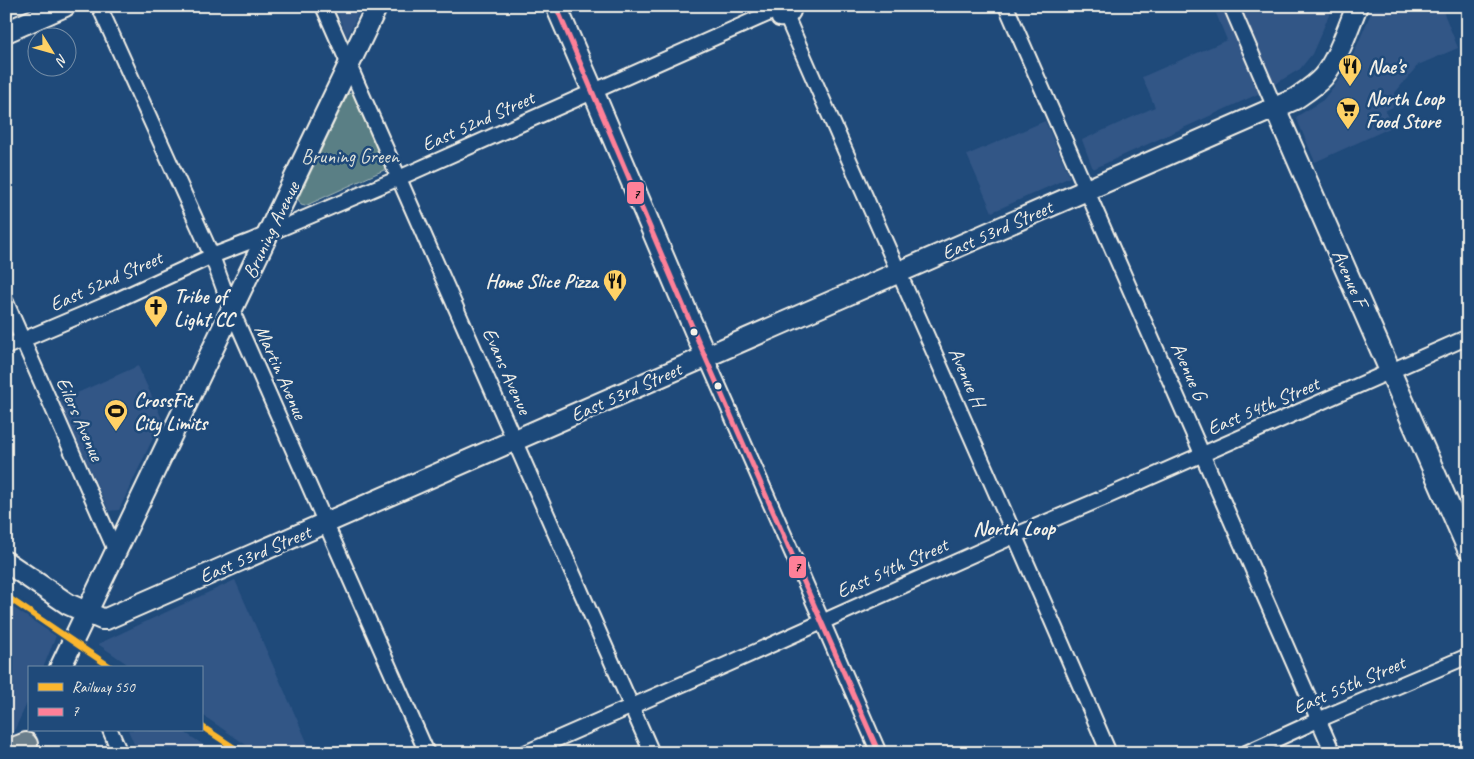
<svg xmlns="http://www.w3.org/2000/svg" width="1474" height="759" font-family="Caveat,sans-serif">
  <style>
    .built { fill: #325686 }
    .green { fill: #5a7f85; stroke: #a7b8b6 }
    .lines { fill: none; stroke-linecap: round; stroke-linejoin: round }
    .street-casing { stroke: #f4f1e8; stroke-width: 18 }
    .secondary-casing { stroke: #f4f1e8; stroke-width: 24 }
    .primary-casing { stroke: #f4f1e8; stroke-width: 26 }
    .street { stroke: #1f4a7a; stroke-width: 14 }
    .secondary { stroke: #1f4a7a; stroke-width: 20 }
    .primary { stroke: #6b7e8b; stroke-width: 22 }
    .bus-1-casing { stroke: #1f4a7a; stroke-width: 9 }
    .bus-1 { stroke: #ff8098; stroke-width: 5 }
    .rail-1-casing { stroke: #1f4a7a; stroke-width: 10 }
    .rail-1 { stroke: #fab62d; stroke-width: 6 }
    .bus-dot { fill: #f4f1e8; stroke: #1f4a7a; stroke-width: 2 }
    .labels { text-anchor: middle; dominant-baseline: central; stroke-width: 5; stroke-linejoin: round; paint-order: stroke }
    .poi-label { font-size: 20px; font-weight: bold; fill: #f4f1e8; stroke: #1f4a7a; text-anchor: start }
    .street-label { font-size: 20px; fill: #f4f1e8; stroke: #1f4a7a }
    .park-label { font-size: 20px; fill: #dde0d9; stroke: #1f4a7a }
    .neighbourhood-label { font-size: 21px; font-weight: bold; fill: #f4f1e8; stroke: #1f4a7a }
    .line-badge { stroke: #1f4a7a; stroke-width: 2 }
    .pale-badge-label { font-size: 14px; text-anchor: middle; font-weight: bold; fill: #111 }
  </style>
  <rect width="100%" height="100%" fill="#1f4a7a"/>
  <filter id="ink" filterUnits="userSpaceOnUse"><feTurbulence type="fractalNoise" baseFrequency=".02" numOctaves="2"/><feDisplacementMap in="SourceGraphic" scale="10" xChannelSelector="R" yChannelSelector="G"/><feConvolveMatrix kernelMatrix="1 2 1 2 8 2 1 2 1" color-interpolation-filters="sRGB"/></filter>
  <g filter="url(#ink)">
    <g class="built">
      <polygon points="335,6 362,6 347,37"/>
      <polygon points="1213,6 1333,6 1312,54 1300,69 1258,94 1093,169 1082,140 1155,107 1142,77 1227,40"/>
      <polygon points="1374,6 1441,6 1458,48 1418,65 1394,94 1398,104 1385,111 1392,127 1315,162 1296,117 1323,100 1342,76 1352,57"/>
      <polygon points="1045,121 1070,177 992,212 967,155"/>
      <polygon points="138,366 162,419 119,510 109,511 59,401"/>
      <polygon points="235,580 312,753 258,753 201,714 201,668 133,668 98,644"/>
      <polygon points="6,603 56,636 43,668 29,668 29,699 15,729 6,738"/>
      <polygon points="128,730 181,730 216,753 138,753"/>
    </g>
    <polygon class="green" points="351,93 353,93 385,166 384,170 305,206 301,205 298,199 348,94"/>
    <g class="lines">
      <g class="street-casing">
        <g id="street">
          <polyline points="99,6 212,256 232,311 427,753"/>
          <polyline points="323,6 652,753"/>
          <polyline points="1006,6 1333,753"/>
          <polyline points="1231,6 1275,108"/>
          <path d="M787 18C894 264 1004 507 1109 753"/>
          <path d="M779 19C787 20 794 15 794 6"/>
          <polyline points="6,302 116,552"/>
          <polyline points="6,347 117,300 212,256 251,241 399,178 772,12"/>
          <polyline points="706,357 822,621 879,753"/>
          <polyline points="110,730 120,753"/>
          <polyline points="525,753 726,665 1016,535 1108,496 1468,337"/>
          <polyline points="1246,753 1318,720 1468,656"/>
        </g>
      </g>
      <g class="secondary-casing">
        <g id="secondary">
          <polyline points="556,6 593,91 706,357"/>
          <polyline points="6,32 65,6"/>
          <polyline points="1275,108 1468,549"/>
          <path d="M6 562 68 604 102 619H106L1295 99C1305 92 1315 86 1323 77 1338 59 1348 28 1357 6"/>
          <polyline points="60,668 377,6"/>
        </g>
      </g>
      <g class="primary-casing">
        <polyline id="primary" points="6,752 26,744 25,753"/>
      </g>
      <use href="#street" class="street"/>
      <use href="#secondary" class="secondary"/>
      <use href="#primary" class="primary"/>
      <g class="bus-1-casing">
        <polyline id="bus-1" points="556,6 700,345 879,753"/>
      </g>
      <use href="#bus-1" class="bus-1"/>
      <g class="rail-1-casing">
        <g id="rail-1">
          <polyline points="6,596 112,668"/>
          <polyline points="201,726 242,753"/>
        </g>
      </g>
      <use href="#rail-1" class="rail-1"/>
    </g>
  </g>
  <defs>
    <g id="restaurant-pin" transform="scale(1.25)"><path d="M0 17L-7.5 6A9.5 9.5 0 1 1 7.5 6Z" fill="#ffd166" stroke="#1f4a7a"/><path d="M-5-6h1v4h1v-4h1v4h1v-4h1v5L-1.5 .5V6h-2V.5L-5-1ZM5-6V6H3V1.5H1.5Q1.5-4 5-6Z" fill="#111"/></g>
    <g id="supermarket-pin" transform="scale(1.25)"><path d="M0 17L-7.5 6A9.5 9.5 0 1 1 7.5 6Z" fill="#ffd166" stroke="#1f4a7a"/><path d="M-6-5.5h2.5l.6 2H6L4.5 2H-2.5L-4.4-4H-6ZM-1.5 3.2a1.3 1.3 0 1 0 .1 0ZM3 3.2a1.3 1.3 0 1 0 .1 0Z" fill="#111"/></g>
    <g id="church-pin" transform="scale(1.25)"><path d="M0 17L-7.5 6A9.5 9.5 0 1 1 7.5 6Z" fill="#ffd166" stroke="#1f4a7a"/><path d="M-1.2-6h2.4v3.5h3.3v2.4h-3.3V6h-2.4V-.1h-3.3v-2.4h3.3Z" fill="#111"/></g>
    <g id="stadium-pin" transform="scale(1.25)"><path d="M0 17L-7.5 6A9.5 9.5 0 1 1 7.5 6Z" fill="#ffd166" stroke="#1f4a7a"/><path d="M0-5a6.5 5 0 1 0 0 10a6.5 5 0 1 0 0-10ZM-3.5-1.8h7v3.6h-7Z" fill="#111"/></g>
  </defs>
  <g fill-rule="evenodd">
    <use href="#restaurant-pin" x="1350" y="66"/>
    <use href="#supermarket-pin" x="1348" y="109"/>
    <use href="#restaurant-pin" x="615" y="281"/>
    <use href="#church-pin" x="156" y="307"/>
    <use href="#stadium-pin" x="116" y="411"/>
  </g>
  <g class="bus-dot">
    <circle cx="694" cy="332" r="4.5"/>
    <circle cx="718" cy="386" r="4.5"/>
  </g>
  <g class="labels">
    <g class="poi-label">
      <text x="1368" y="66">Nae's</text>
      <text x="1366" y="98">North Loop<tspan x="1366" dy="23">Food Store</tspan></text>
      <text x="598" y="281" text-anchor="end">Home Slice Pizza</text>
      <text x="174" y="296">Tribe of<tspan x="174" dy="23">Light CC</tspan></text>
      <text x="134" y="400">CrossFit<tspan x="134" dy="23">City Limits</tspan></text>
    </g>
    <g class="street-label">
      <text transform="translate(478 121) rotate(-24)">East 52nd Street</text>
      <text transform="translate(271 230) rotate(-64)">Bruning Avenue</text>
      <text transform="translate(997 230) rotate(-24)">East 53rd Street</text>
      <text transform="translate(1350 278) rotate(66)">Avenue F</text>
      <text transform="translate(106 281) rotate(-24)">East 52nd Street</text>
      <text transform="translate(507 371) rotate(66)">Evans Avenue</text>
      <text transform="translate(1189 371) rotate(66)">Avenue G</text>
      <text transform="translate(281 372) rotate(66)">Martin Avenue</text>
      <text transform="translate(967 377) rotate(66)">Avenue H</text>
      <text transform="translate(626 392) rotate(-24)">East 53rd Street</text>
      <text transform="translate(1263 406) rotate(-23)">East 54th Street</text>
      <text transform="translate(80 419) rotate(66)">Eilers Avenue</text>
      <text transform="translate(255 554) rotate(-23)">East 53rd Street</text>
      <text transform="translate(892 568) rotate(-24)">East 54th Street</text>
      <text transform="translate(1349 685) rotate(-23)">East 55th Street</text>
    </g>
    <g class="park-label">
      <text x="350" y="156">Bruning Green</text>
    </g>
    <g class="neighbourhood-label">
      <text x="1014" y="528">North Loop</text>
    </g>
  </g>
  <g class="line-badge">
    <rect x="626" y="181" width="19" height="24" rx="5" fill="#ff8098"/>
    <rect x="788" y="555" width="19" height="24" rx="5" fill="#ff8098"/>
  </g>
  <g class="pale-badge-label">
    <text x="636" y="198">7</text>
    <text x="797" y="571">7</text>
  </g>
  <rect width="1474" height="759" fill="none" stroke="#1f4a7a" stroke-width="25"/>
  <rect x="12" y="12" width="1449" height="734" fill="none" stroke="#f4f1e8" stroke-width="2" filter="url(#ink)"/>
  <rect x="28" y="666" width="175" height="65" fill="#1f4a7a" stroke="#748da6"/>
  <rect x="38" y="683" width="25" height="8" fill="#fab62d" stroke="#748da6"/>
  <text x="72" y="692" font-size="15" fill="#f4f1e8">Railway 550</text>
  <rect x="38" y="708" width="25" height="8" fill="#ff8098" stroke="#748da6"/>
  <text x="72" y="716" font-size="15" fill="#f4f1e8">7</text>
  <g transform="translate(52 52) rotate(127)"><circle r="24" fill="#1f4a7a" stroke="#748da6"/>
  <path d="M0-4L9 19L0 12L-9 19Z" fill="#ffd166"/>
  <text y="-8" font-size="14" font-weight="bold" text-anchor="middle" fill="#f4f1e8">N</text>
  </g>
</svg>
